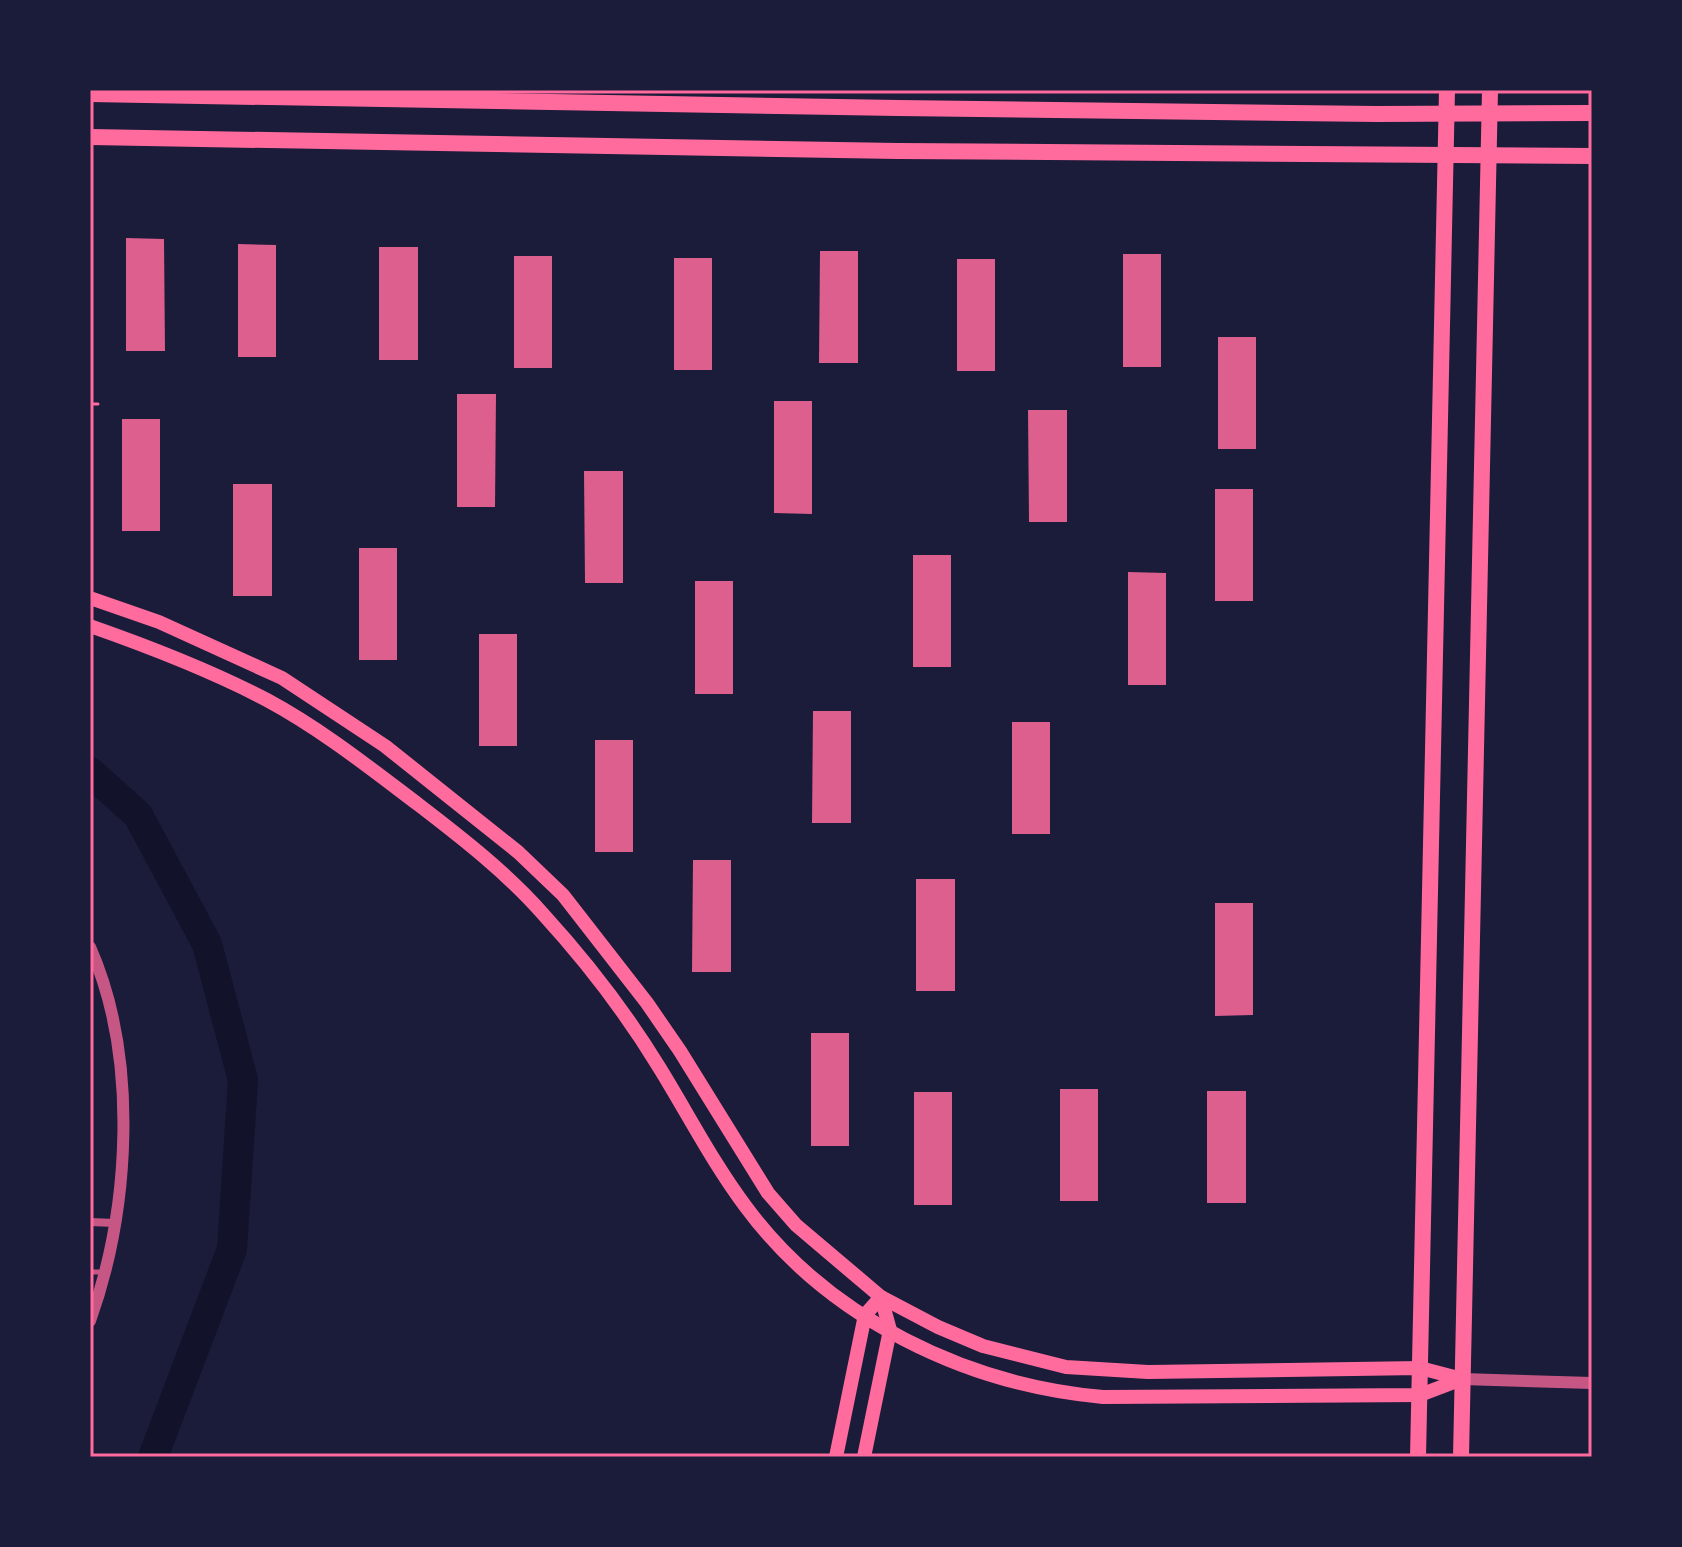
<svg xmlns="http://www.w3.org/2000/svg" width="1682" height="1547" font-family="Spectral,serif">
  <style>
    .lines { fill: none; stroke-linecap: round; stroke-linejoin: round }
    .river { stroke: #12122b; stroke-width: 30 }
    .building { fill: #dd5f8e }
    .path { stroke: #ff6b9d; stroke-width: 3 }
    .service { stroke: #c65784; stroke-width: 5 }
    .minor { stroke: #c65784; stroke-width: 8 }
    .tertiary { stroke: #c65784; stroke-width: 12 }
    .secondary { stroke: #ff6b9d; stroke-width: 14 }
    .primary { stroke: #ff6b9d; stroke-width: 16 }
    .neatline { fill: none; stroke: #ff6b9d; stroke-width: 3 }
  </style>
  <rect width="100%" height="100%" fill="#1b1b3a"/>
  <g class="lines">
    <polyline class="river" points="90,772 138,815 207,944 243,1080 232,1249 153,1457"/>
  </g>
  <g class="building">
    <polygon points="126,238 164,239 165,351 126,351"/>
    <polygon points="238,244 276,245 276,357 238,357"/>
    <rect x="379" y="247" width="39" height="113"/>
    <polygon points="820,251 858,251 858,363 819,363"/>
    <rect x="1123" y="254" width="38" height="113"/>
    <rect x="514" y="256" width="38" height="112"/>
    <rect x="674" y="258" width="38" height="112"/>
    <rect x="957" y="259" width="38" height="112"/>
    <rect x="1218" y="337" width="38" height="112"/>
    <polygon points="457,394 496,394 495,507 457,507"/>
    <polygon points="774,401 812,401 812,514 774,513"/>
    <polygon points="1028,410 1067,410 1067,522 1029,522"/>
    <rect x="122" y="419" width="38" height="112"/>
    <polygon points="584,471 623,471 623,583 585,583"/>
    <rect x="233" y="484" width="39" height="112"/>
    <rect x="1215" y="489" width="38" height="112"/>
    <rect x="359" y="548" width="38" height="112"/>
    <rect x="913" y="555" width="38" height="112"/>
    <polygon points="1128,572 1166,573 1166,685 1128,685"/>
    <rect x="695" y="581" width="38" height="113"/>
    <rect x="479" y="634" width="38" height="112"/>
    <polygon points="813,711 851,711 851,823 812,823"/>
    <rect x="1012" y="722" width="38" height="112"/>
    <rect x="595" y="740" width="38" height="112"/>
    <polygon points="693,860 731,860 731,972 692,972"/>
    <rect x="916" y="879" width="39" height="112"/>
    <polygon points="1215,903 1253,903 1253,1015 1215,1016"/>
    <rect x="811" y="1033" width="38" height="113"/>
    <rect x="1060" y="1089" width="38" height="112"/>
    <rect x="1207" y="1091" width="39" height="112"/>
    <rect x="914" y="1092" width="38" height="113"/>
  </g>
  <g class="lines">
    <polyline class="path" points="90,404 98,404"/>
    <polyline class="service" points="90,1272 105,1272"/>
    <polyline class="minor" points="90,1222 115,1223"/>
    <g class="tertiary">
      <path d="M90 947C139 1058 130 1209 90 1321"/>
      <polyline points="1462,1379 1592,1383"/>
    </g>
    <g class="secondary">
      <polyline points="90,598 159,622 282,678 385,746 518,852 563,895 647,1003 680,1051 768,1193 796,1225 881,1297 938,1327 983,1346 1066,1367 1148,1372 1420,1368 1462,1379"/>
      <path d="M90 626C150 647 210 670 267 700 321 729 370 768 419 805 462 838 507 873 543 914 585 960 626 1013 659 1067 688 1114 713 1163 746 1207 829 1319 967 1385 1103 1397L1420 1395 1462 1379"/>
      <polyline points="836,1457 865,1315 881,1297"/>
      <polyline points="864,1457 890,1330 881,1297"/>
    </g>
    <g class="primary">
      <polyline points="90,94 898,108 1377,114 1592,113"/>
      <polyline points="90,137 898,151 1592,156"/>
      <polyline points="1418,1457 1447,90"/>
      <polyline points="1461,1457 1490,90"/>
    </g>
  </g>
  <rect width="1682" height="1547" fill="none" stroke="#1b1b3a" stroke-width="184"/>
  <rect x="92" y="92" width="1498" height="1363" class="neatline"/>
</svg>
